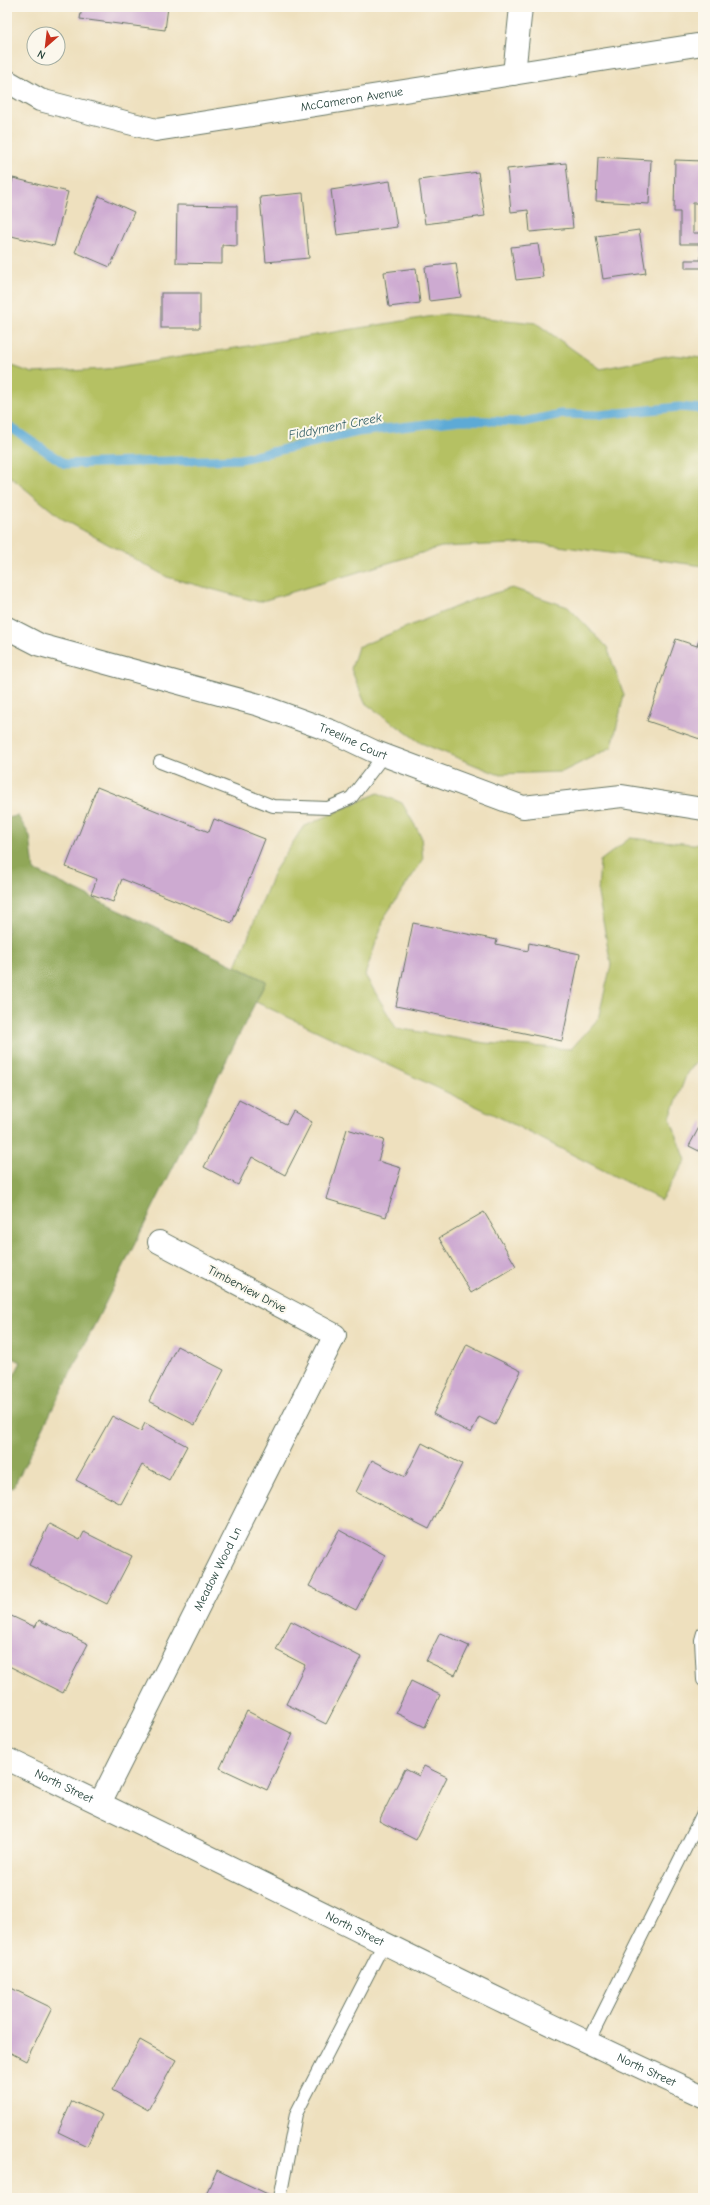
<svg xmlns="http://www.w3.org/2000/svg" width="710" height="2205" font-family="'Comic Neue',sans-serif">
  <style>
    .green { fill: #b5c163; stroke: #6a7f4c }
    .forest { fill: #90a759; stroke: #587246 }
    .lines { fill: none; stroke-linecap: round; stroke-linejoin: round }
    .stream { stroke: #5daad6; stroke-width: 9 }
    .building { fill: #cdaad1 }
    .lane-casing { stroke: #677664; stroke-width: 14 }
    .street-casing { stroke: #677664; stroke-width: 24 }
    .lane { stroke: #fff; stroke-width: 12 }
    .street { stroke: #fff; stroke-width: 22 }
    .labels { text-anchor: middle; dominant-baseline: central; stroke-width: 4; stroke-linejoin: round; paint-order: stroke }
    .street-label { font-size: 12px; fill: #1f3d34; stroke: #fbf7ec }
    .water-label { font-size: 13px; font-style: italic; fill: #325e65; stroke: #fbf7ec }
  </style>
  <rect width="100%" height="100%" fill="#fbf7ec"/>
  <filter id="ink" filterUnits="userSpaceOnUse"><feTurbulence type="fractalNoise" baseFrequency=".025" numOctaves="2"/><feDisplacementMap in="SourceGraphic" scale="8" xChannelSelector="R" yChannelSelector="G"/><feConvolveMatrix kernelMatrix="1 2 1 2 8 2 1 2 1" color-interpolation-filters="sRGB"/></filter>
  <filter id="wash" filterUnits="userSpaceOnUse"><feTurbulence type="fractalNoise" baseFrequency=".012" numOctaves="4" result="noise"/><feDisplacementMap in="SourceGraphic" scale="16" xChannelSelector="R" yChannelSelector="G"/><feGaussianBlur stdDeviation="0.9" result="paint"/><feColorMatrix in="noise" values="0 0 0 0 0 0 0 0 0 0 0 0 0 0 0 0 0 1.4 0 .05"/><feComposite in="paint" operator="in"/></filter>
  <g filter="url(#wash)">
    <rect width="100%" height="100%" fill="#eee0be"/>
    <g class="green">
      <polygon points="446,314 536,323 600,369 672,355 703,358 703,566 537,543 441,547 259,602 167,577 61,518 7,474 7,364 32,373 106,369"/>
      <polygon points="512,588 568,607 607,647 624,695 612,747 562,772 497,774 421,743 365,703 351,669 358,647 475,599"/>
      <polygon points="378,793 402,803 421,836 423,860 385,916 365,975 396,1028 485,1043 571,1049 598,1019 611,965 598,894 600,861 630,838 703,845 703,1054 687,1073 670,1118 686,1160 661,1200 503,1119 256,1002 266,981 236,966 275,870 303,827"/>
    </g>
    <polygon class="forest" points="18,816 30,836 34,870 266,981 13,1488 7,1486 7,1389 21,1362 7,1355 7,818"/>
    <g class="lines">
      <polyline class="stream" points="7,425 65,464 241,459 358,432 462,420 523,422 561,414 599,415 679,407 703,409"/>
    </g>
    <g id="blocks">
      <g class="building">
        <polygon points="82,7 168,7 165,30 80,19"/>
        <polygon points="598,157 651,160 649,204 596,201"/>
        <polygon points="675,160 703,161 703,203 693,203 693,233 703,233 703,268 685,268 685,260 701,260 701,244 680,244 680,212 674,212"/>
        <polygon points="566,163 573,228 530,232 528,210 511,212 507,169"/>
        <polygon points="478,172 485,216 425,224 419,180"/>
        <polygon points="13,178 68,192 54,246 7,235 7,203"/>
        <polygon points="390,181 397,227 337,235 331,190"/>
        <polygon points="303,193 309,258 266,262 260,197"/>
        <polygon points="99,196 134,212 110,267 75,252"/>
        <polygon points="177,205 237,206 237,246 222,245 222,264 176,263"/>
        <polygon points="639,230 646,273 603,279 596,236"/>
        <polygon points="538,244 543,277 516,280 511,247"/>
        <polygon points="456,263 461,297 429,301 425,267"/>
        <polygon points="416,268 420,303 389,307 384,272"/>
        <rect x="161" y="293" width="39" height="35"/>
        <polygon points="703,628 703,732 700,739 647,721 676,639 697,646"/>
        <polygon points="97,787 209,832 214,819 265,839 232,923 122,879 113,902 91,894 97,879 66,867"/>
        <polygon points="413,923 497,940 496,944 528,951 529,943 580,954 562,1041 396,1006"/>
        <polygon points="239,1100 286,1124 293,1111 312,1122 285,1175 252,1157 238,1185 204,1167"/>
        <polygon points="703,1120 703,1153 689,1146"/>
        <polygon points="347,1129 384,1140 378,1161 401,1168 386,1217 326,1199"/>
        <polygon points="484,1212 516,1266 471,1293 439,1238"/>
        <polygon points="467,1344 521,1371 495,1425 479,1417 471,1433 433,1414"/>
        <polygon points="177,1346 224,1370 195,1425 149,1401"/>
        <polygon points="112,1416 141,1431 145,1423 187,1446 169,1480 142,1465 121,1504 76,1480"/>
        <polygon points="422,1443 462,1464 429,1529 356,1492 372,1460 405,1477"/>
        <polygon points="49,1524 80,1540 84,1532 132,1556 107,1604 29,1565"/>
        <polygon points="339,1530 385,1555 356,1610 309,1586"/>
        <polygon points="7,1614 35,1627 39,1620 88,1644 63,1693 7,1665"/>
        <polygon points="291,1621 361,1657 326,1724 286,1704 305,1665 276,1650"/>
        <polygon points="440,1633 469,1646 455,1675 426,1661"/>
        <polygon points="411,1681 440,1695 425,1727 396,1713"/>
        <polygon points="247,1711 293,1734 267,1790 220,1768"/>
        <polygon points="424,1766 447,1777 416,1840 379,1821 405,1769 419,1776"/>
        <polygon points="7,1986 52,2008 26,2061 7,2051"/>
        <polygon points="140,2040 176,2060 148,2110 112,2090"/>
        <polygon points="72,2101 102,2115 87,2146 58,2132"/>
        <polygon points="217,2170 276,2198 204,2198"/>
      </g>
    </g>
  </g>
  <g filter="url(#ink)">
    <use href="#blocks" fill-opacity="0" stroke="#677664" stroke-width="1"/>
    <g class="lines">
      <g class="lane-casing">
        <g id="lane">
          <polyline points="160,762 273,806 328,808 351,798 384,755"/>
          <polyline points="703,1633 701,1640 703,1680"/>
          <polyline points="588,2043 703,1813"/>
          <polyline points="280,2198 296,2114 384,1943"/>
        </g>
      </g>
      <g class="street-casing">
        <g id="street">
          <polyline points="514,74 521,7"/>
          <path id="s1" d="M7 81 40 100 156 130 703 44"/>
          <path id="s2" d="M7 628 40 645 259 705 331 731 373 751 523 807 622 796 703 809"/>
          <path id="s3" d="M7 1759C240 1869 469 1989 703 2096"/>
          <path id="s4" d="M100 1803 335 1335 159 1242"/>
        </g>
      </g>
      <use href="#lane" class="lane"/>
      <use href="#street" class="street"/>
    </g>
  </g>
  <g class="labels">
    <g class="street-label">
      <text stroke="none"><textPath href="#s1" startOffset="356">McCameron Avenue</textPath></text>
      <text stroke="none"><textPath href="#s2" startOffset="365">Treeline Court</textPath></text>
      <text transform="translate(247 1289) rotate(28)">Timberview Drive</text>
      <text stroke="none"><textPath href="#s4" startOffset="262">Meadow Wood Ln</textPath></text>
      <text stroke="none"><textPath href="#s3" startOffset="63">North Street</textPath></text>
      <text stroke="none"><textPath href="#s3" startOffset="387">North Street</textPath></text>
      <text stroke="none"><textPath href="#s3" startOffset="711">North Street</textPath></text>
    </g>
    <g class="water-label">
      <text transform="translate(335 426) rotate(-11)">Fiddyment Creek</text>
    </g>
  </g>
  <rect width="710" height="2205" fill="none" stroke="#fbf7ec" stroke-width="24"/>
  <g transform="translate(46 46) rotate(208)"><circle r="19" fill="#fbf7ec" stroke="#a3ada2"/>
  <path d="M0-3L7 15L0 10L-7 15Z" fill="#c8321e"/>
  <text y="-6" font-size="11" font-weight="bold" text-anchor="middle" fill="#1f3d34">N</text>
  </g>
</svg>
